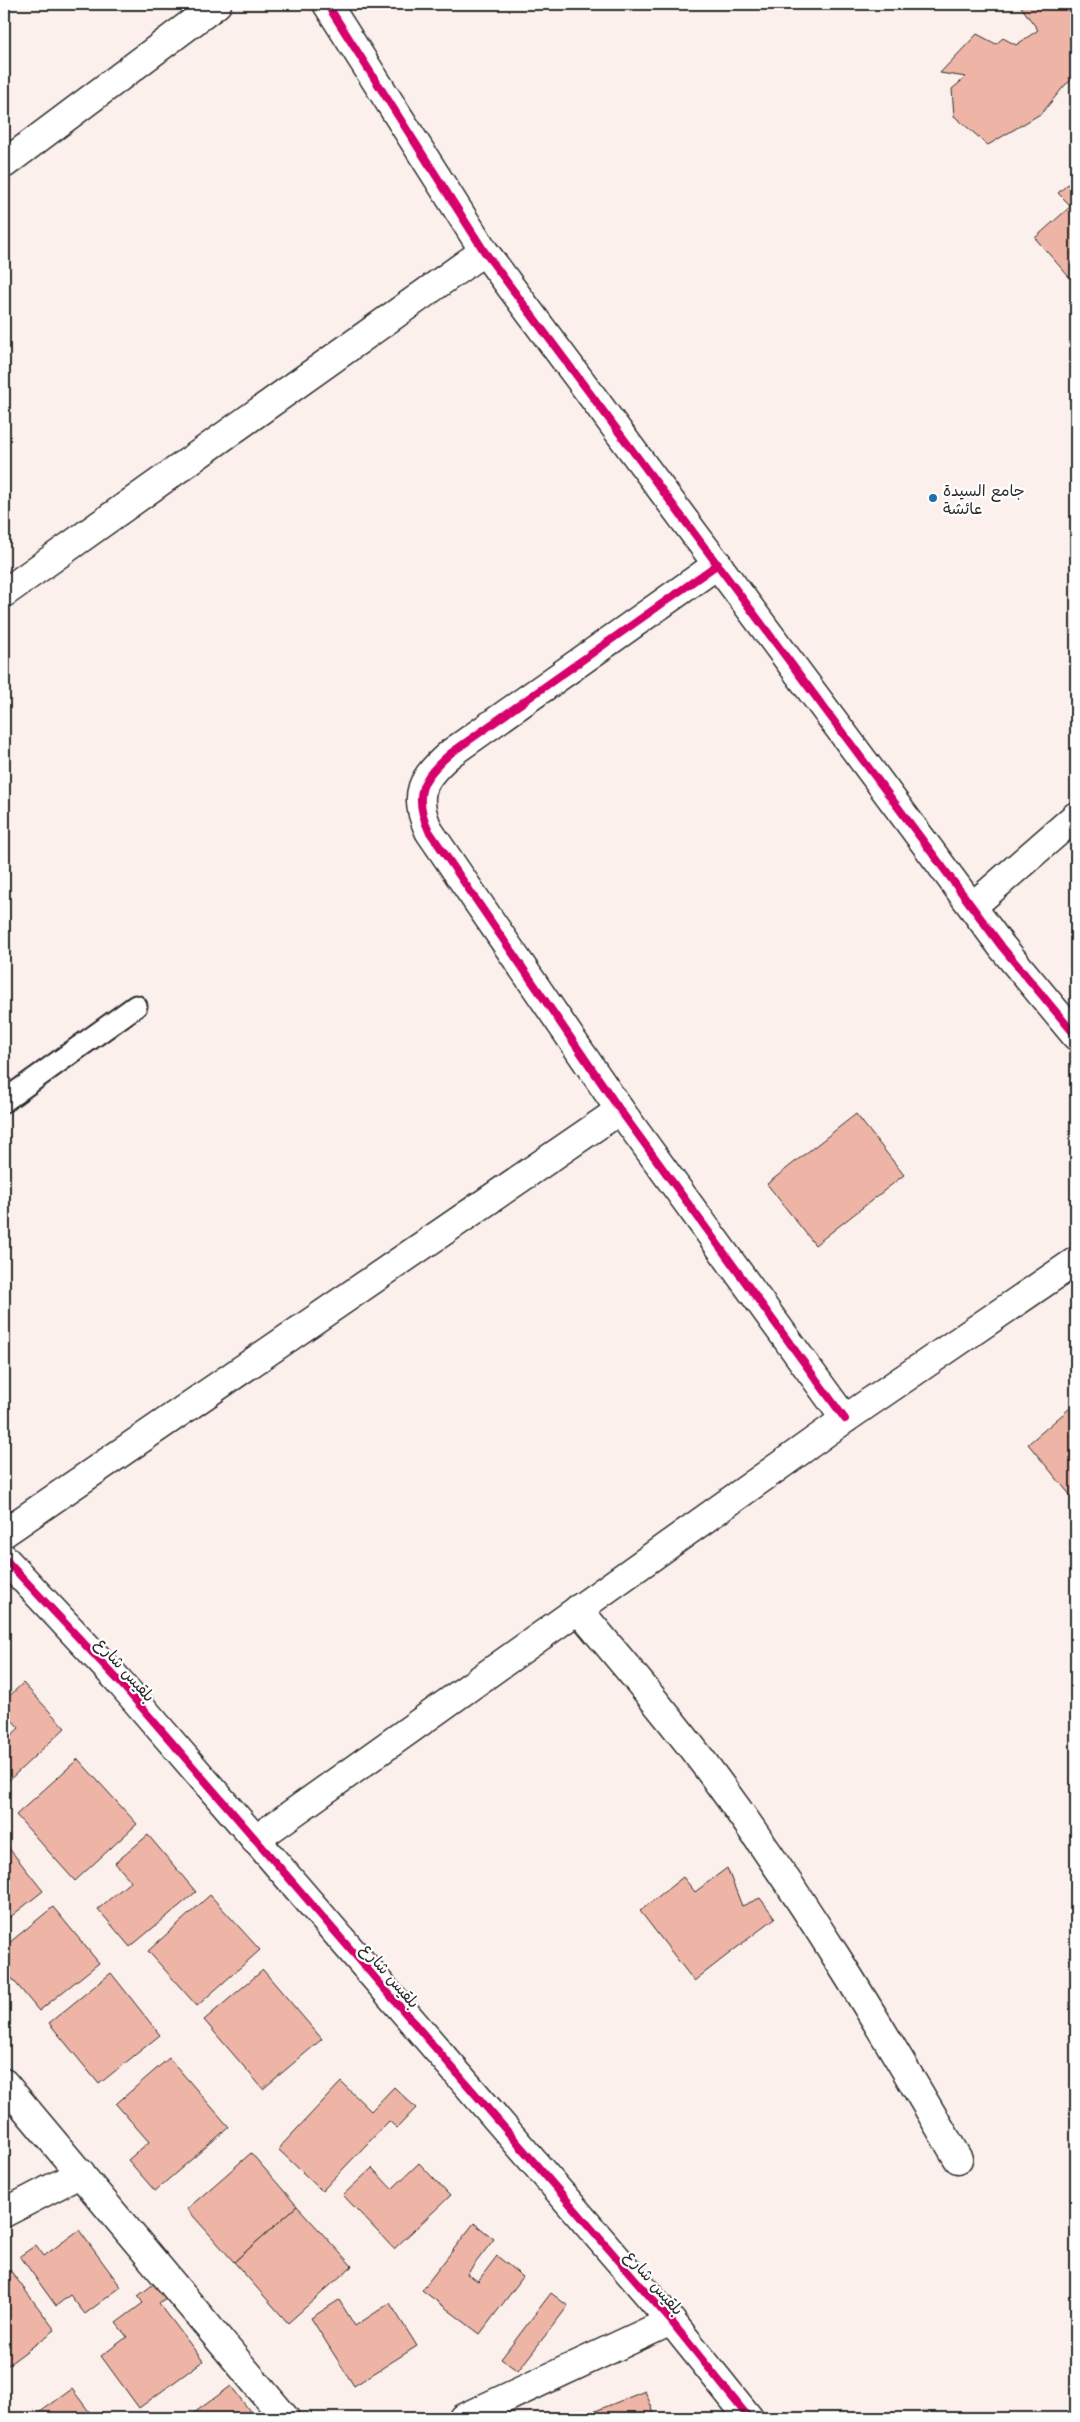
<svg xmlns="http://www.w3.org/2000/svg" width="1080" height="2422" font-family="Mali,'Playpen Sans Arabic',sans-serif">
  <style>
    .building { fill: #eeb5a6; stroke: #2b2b2b }
    .lines { fill: none; stroke-linecap: round; stroke-linejoin: round }
    .service-casing { stroke: #2b2b2b; stroke-width: 25 }
    .minor-casing { stroke: #2b2b2b; stroke-width: 31 }
    .service { stroke: #fff; stroke-width: 21 }
    .minor { stroke: #fff; stroke-width: 28 }
    .cycleway-casing { stroke: #fff; stroke-width: 11 }
    .cycleway { stroke: #d6006c; stroke-width: 8 }
    .poi-dot { fill: #1f6fb2; stroke: #fff; stroke-width: 2 }
    .labels { text-anchor: middle; dominant-baseline: central; stroke-width: 4.5; stroke-linejoin: round; paint-order: stroke }
    .poi-label { font-size: 16px; fill: #2b2b2b; stroke: #fff; text-anchor: start }
    .street-label { font-size: 16px; fill: #2b2b2b; stroke: #fff }
  </style>
  <rect width="100%" height="100%" fill="#fcf0ed"/>
  <filter id="ink" filterUnits="userSpaceOnUse"><feTurbulence type="fractalNoise" baseFrequency=".02" numOctaves="2"/><feDisplacementMap in="SourceGraphic" scale="10" xChannelSelector="R" yChannelSelector="G"/><feConvolveMatrix kernelMatrix="1 2 1 2 8 2 1 2 1" color-interpolation-filters="sRGB"/></filter>
  <g filter="url(#ink)">
    <g class="building">
      <polygon points="1019,4 1076,4 1076,77 1065,85 1042,113 988,145 954,116 952,89 966,77 940,73 977,34 996,44 1003,38 1016,45 1038,30"/>
      <polygon points="1076,177 1076,285 1035,238 1071,206 1058,193"/>
      <polygon points="856,1114 904,1175 815,1245 767,1184"/>
      <polygon points="1076,1403 1076,1502 1028,1444"/>
      <polygon points="23,1683 65,1728 6,1783 4,1780 4,1742 19,1728 4,1711 4,1701"/>
      <polygon points="78,1759 137,1824 75,1881 16,1815"/>
      <polygon points="148,1835 196,1892 130,1947 98,1909 131,1881 115,1863"/>
      <polygon points="4,1842 43,1891 4,1922"/>
      <polygon points="727,1868 742,1906 760,1898 775,1918 694,1981 640,1911 683,1877 695,1892"/>
      <polygon points="210,1895 260,1950 197,2006 148,1951"/>
      <polygon points="53,1907 99,1963 39,2011 4,1969 4,1947"/>
      <polygon points="263,1970 322,2039 263,2089 204,2020"/>
      <polygon points="111,1973 160,2035 99,2084 49,2023"/>
      <polygon points="169,2058 229,2127 155,2191 128,2160 149,2142 116,2104"/>
      <polygon points="341,2082 371,2111 394,2087 416,2108 397,2128 389,2121 322,2191 278,2149"/>
      <polygon points="251,2153 297,2206 234,2262 187,2209"/>
      <polygon points="419,2163 450,2196 394,2249 343,2195 372,2168 392,2189"/>
      <polygon points="297,2206 352,2266 288,2323 234,2262"/>
      <polygon points="474,2223 494,2239 467,2274 478,2281 497,2256 523,2277 480,2334 422,2290"/>
      <polygon points="79,2230 121,2287 85,2314 70,2295 56,2306 20,2256 36,2245 44,2256"/>
      <polygon points="10,2270 55,2330 4,2368 4,2275"/>
      <polygon points="155,2283 167,2297 159,2303 203,2361 139,2408 101,2356 127,2337 116,2323 143,2303 138,2296"/>
      <polygon points="551,2293 568,2306 518,2371 501,2359"/>
      <polygon points="339,2300 355,2326 390,2303 417,2346 354,2386 311,2318"/>
      <polygon points="231,2386 255,2418 187,2418"/>
      <polygon points="72,2389 94,2418 32,2418"/>
      <polygon points="645,2391 656,2418 578,2418"/>
    </g>
    <g class="lines">
      <g class="service-casing">
        <polyline id="service" points="4,1101 136,1006"/>
      </g>
      <g class="minor-casing">
        <g id="minor">
          <polyline points="327,4 484,251 1002,947 1076,1036"/>
          <polyline points="4,164 217,4"/>
          <path d="M718 564 451 753C422 778 412 794 429 831L620 1110 845 1419"/>
          <polyline points="4,593 484,251"/>
          <polyline points="973,906 1076,816"/>
          <polyline points="4,1533 620,1110"/>
          <polyline points="4,1558 118,1680 671,2321 749,2418"/>
          <path d="M578 1609C623 1663 670 1717 712 1774 803 1897 881 2027 958 2159"/>
          <polyline points="255,1840 845,1419 1076,1261"/>
          <polyline points="4,2083 285,2418"/>
          <polyline points="4,2213 81,2173"/>
          <polyline points="463,2418 671,2321"/>
        </g>
      </g>
      <use href="#service" class="service"/>
      <use href="#minor" class="minor"/>
      <g class="cycleway-casing">
        <g id="cycleway">
          <polyline points="327,4 484,251 1002,947 1076,1036"/>
          <path d="M718 564 451 753C422 778 412 794 429 831L620 1110 845 1419"/>
          <polyline points="4,1558 118,1680 671,2321 749,2418"/>
        </g>
      </g>
      <use href="#cycleway" class="cycleway"/>
    </g>
  </g>
  <circle class="poi-dot" cx="933" cy="498" r="5"/>
  <g class="labels">
    <g class="poi-label">
      <text x="943" y="489">جامع السيدة<tspan x="943" dy="18">عائشة</tspan></text>
    </g>
    <g class="street-label">
      <text transform="translate(126 1669) rotate(48)">بلقيس شارع</text>
      <text transform="translate(391 1975) rotate(49)">بلقيس شارع</text>
      <text transform="translate(655 2282) rotate(49)">بلقيس شارع</text>
    </g>
  </g>
  <rect width="1080" height="2422" fill="none" stroke="#fff" stroke-width="20"/>
  <rect x="10" y="10" width="1060" height="2402" fill="none" stroke="#2b2b2b" stroke-width="2" filter="url(#ink)"/>
</svg>
